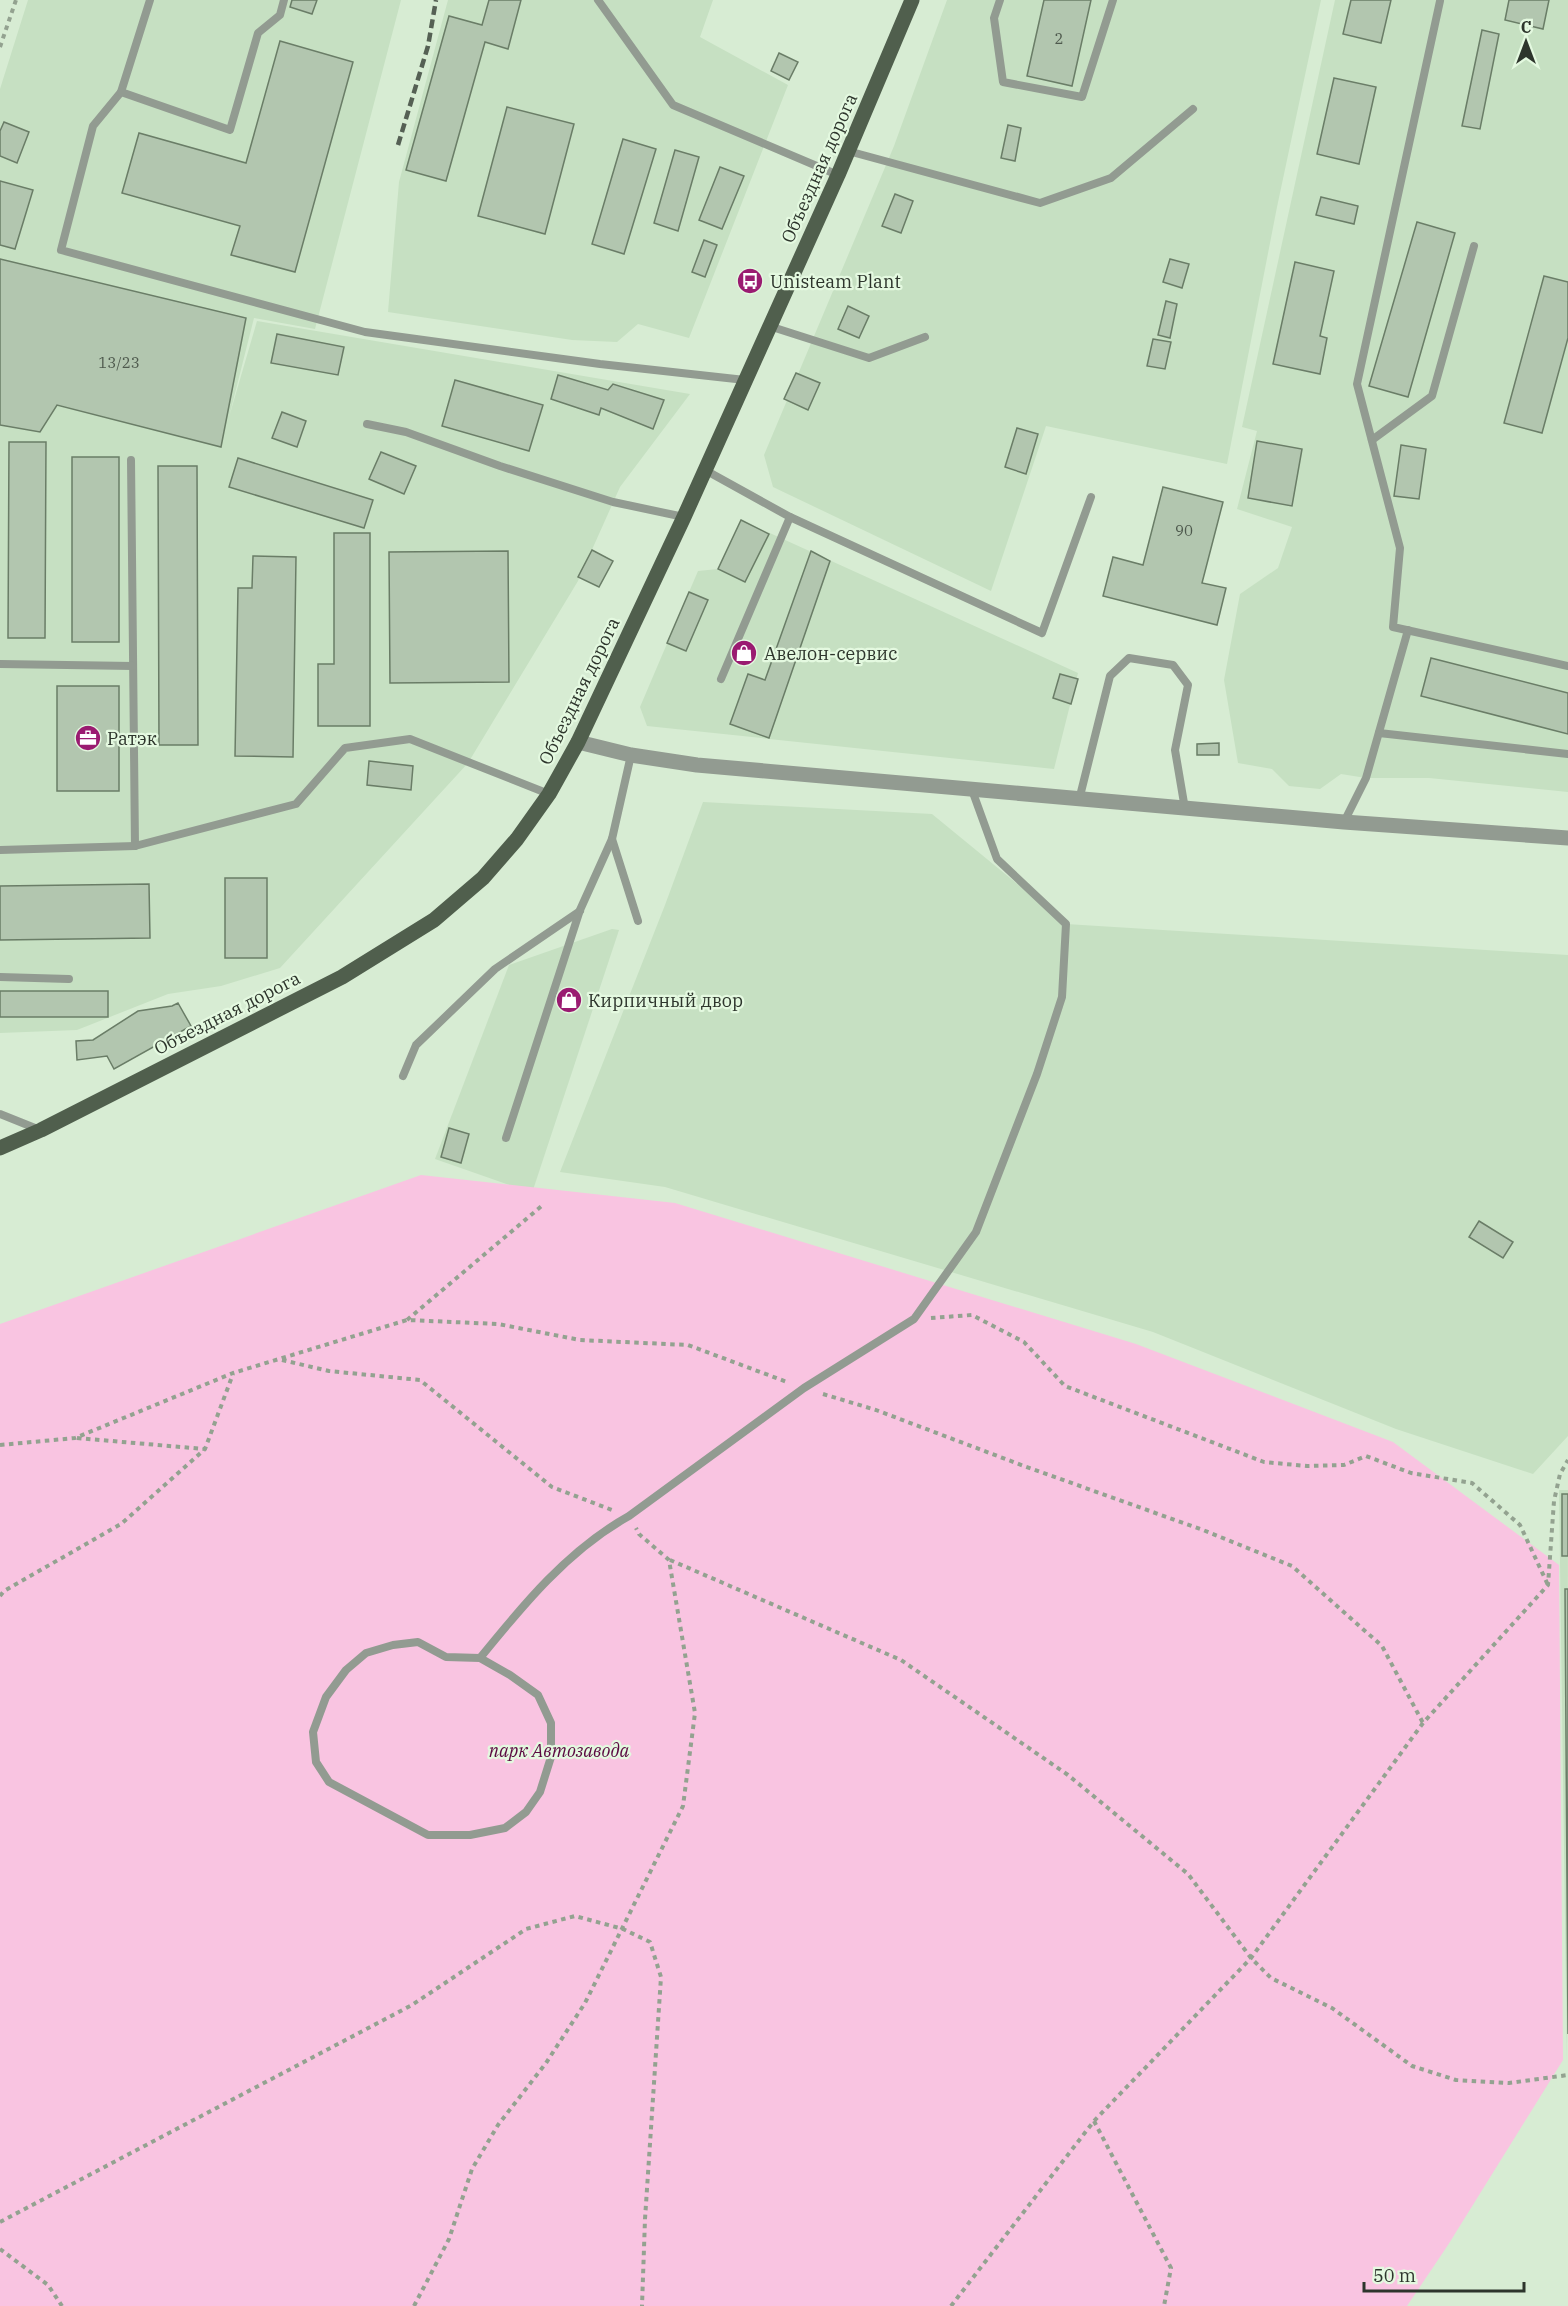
<svg xmlns="http://www.w3.org/2000/svg" width="1568" height="2306" font-family="'IBM Plex Serif',serif">
  <style>
    .built { fill: #c6e0c2 }
    .green { fill: #f9c4e1 }
    .building { fill: #b2c6af; stroke: #6a7d67; stroke-width: 1.5 }
    .lines { fill: none; stroke-linecap: round; stroke-linejoin: round }
    .path { stroke: #93a290; stroke-width: 4; stroke-dasharray: 4.5 4.5; stroke-linecap: butt }
    .service { stroke: #929b91; stroke-width: 8 }
    .tertiary { stroke: #929b91; stroke-width: 15 }
    .primary { stroke: #505f4d; stroke-width: 15 }
    .rail { stroke: #556054; stroke-width: 4.5; stroke-dasharray: 9 4.5; stroke-linecap: butt }
    .labels { text-anchor: middle; dominant-baseline: central; stroke-width: 4.5; stroke-linejoin: round; paint-order: stroke }
    .number-label { font-size: 15px; fill: #4e594d }
    .street-label { font-size: 18px; fill: #2d352c; stroke: #e4f9e0 }
    .poi-label { font-size: 18px; fill: #2d352c; stroke: #e4f9e0; text-anchor: start }
    .park-label { font-size: 18px; font-style: italic; fill: #5b0941; stroke: #e4f9e0 }
  </style>
  <rect width="100%" height="100%" fill="#d7ecd3"/>
  <g class="built">
    <polygon points="28,0 401,0 315,329 254,318 229,417 257,321 690,394 620,487 578,581 468,763 280,968 221,986 168,994 77,1030 0,1033 0,89"/>
    <polygon points="448,0 713,0 700,37 788,85 689,338 638,324 617,342 572,340 388,312 399,182"/>
    <polygon points="947,0 1321,0 1277,207 1227,464 1046,426 991,591 773,487 764,455 894,146"/>
    <polygon points="1335,0 1568,0 1568,792 1429,778 1366,778 1341,774 1320,789 1289,786 1272,769 1238,763 1224,680 1240,594 1278,568 1292,527 1237,509 1257,431 1242,427"/>
    <polygon points="741,520 1078,673 1054,769 647,726 640,707 689,592 698,571 718,569"/>
    <polygon points="703,802 932,814 1066,924 1568,955 1568,1436 1533,1474 1396,1429 1153,1332 665,1187 560,1172 665,905"/>
    <polygon points="612,929 619,930 532,1193 435,1159 509,965"/>
    <polygon points="1559,1490 1568,1490 1567,2062"/>
  </g>
  <polygon class="green" points="421,1175 675,1203 1136,1344 1393,1442 1559,1565 1563,2060 1448,2245 1407,2306 0,2306 0,1324"/>
  <g class="building">
    <polygon points="292,0 317,0 312,14 290,7"/>
    <polygon points="489,0 521,0 508,49 485,42 446,181 406,170 449,16 482,25"/>
    <polygon points="1044,0 1091,0 1072,86 1027,76"/>
    <polygon points="1351,0 1391,0 1381,43 1343,34"/>
    <polygon points="1509,0 1549,0 1543,29 1505,20"/>
    <polygon points="1482,30 1499,34 1480,129 1462,126"/>
    <polygon points="280,41 353,62 295,272 231,255 240,226 122,193 139,133 246,163"/>
    <polygon points="779,53 798,62 789,80 771,71"/>
    <polygon points="1334,78 1376,87 1359,164 1317,154"/>
    <polygon points="507,107 574,124 545,234 478,216"/>
    <polygon points="4,122 29,132 17,163 0,156 0,131"/>
    <polygon points="1008,125 1021,128 1015,161 1001,158"/>
    <polygon points="623,139 656,149 624,254 592,244"/>
    <polygon points="675,150 699,157 678,231 654,223"/>
    <polygon points="720,167 744,176 722,229 699,220"/>
    <polygon points="0,181 33,190 15,249 0,245"/>
    <polygon points="895,194 913,201 901,233 882,226"/>
    <polygon points="1321,197 1358,206 1354,224 1316,215"/>
    <polygon points="1417,222 1455,233 1408,397 1369,386"/>
    <polygon points="704,240 717,245 705,277 692,272"/>
    <polygon points="0,259 246,318 221,447 57,405 40,432 0,425"/>
    <polygon points="1170,259 1189,264 1182,288 1163,282"/>
    <polygon points="1295,262 1334,271 1320,336 1327,338 1320,374 1273,364"/>
    <polygon points="1544,276 1568,282 1568,338 1542,433 1504,423"/>
    <polygon points="1166,301 1177,304 1170,338 1158,335"/>
    <polygon points="848,306 869,316 859,338 838,329"/>
    <polygon points="277,334 344,347 338,375 271,363"/>
    <polygon points="1153,339 1171,342 1165,369 1147,366"/>
    <polygon points="796,373 820,383 808,410 784,399"/>
    <polygon points="558,375 608,390 613,384 664,400 653,429 601,408 599,415 551,399"/>
    <polygon points="455,380 543,405 529,451 442,426"/>
    <polygon points="282,412 306,421 297,447 272,438"/>
    <polygon points="1017,428 1038,434 1026,474 1005,467"/>
    <polygon points="1257,441 1302,449 1292,506 1248,498"/>
    <polygon points="9,442 46,442 45,638 8,638"/>
    <polygon points="1401,445 1426,449 1419,499 1394,496"/>
    <polygon points="381,452 416,466 404,494 369,479"/>
    <rect x="72" y="457" width="47" height="185"/>
    <polygon points="238,458 373,500 364,528 229,487"/>
    <polygon points="158,466 197,466 198,745 159,745"/>
    <polygon points="1163,487 1223,502 1202,583 1226,588 1217,625 1103,596 1113,557 1143,565"/>
    <polygon points="741,520 769,534 745,582 718,569"/>
    <polygon points="334,533 370,533 370,726 318,726 318,664 334,664"/>
    <polygon points="592,550 613,561 599,587 578,577"/>
    <polygon points="508,551 509,682 390,683 389,552"/>
    <polygon points="811,551 830,561 769,738 730,724 748,674 765,680"/>
    <polygon points="253,556 296,557 293,757 235,756 238,588 252,588"/>
    <polygon points="689,592 708,600 686,651 667,643"/>
    <polygon points="1431,658 1568,693 1568,734 1421,696"/>
    <polygon points="1060,674 1078,679 1071,704 1053,698"/>
    <rect x="57" y="686" width="62" height="105"/>
    <polygon points="1219,743 1219,755 1197,755 1197,744"/>
    <polygon points="369,761 413,766 411,790 367,785"/>
    <rect x="225" y="878" width="42" height="80"/>
    <polygon points="149,884 150,938 0,940 0,886"/>
    <rect x="0" y="991" width="108" height="26"/>
    <polygon points="178,1003 191,1026 114,1069 107,1056 77,1060 76,1041 93,1040 138,1011 172,1006"/>
    <polygon points="449,1128 469,1134 461,1163 441,1157"/>
    <polygon points="1479,1221 1513,1242 1503,1258 1469,1237"/>
    <rect x="1562" y="1494" width="6" height="62"/>
    <polygon points="1565,1589 1568,1589 1568,2034"/>
  </g>
  <g class="lines">
    <g class="path">
      <polyline points="0,47 16,0"/>
      <polyline points="931,1318 972,1315 1024,1342 1065,1386 1264,1462 1307,1466 1344,1465 1366,1456 1411,1473 1472,1483 1520,1525 1548,1585"/>
      <polyline points="407,1320 544,1204"/>
      <polyline points="282,1360 329,1371 420,1380 552,1487 612,1510"/>
      <polyline points="823,1394 876,1410 1024,1466 1203,1530 1292,1566 1382,1646 1423,1723"/>
      <polyline points="77,1438 204,1449"/>
      <polyline points="0,1445 75,1438 233,1373 407,1320 498,1324 580,1340 688,1345 787,1382"/>
      <polyline points="670,1560 901,1660 1068,1775 1188,1874 1251,1958 1271,1978 1332,2008 1412,2066 1456,2080 1509,2083 1568,2075"/>
      <polyline points="0,1596 4,1591 121,1524 205,1449 233,1374"/>
      <polyline points="1094,2121 1171,2268 1164,2306"/>
      <polyline points="0,2222 412,2005 526,1929 575,1916 623,1929 650,1942 661,1977 645,2219 642,2306"/>
      <polyline points="0,2249 48,2285 62,2306"/>
      <polyline points="414,2306 449,2239 472,2169 498,2125 546,2063 585,2003 683,1806 695,1713 669,1560 639,1534 636,1528"/>
      <polyline points="951,2306 1094,2121 1251,1958 1423,1723 1548,1585 1554,1501 1560,1474 1568,1460"/>
    </g>
    <g class="service">
      <polyline points="150,0 121,92 93,126 61,250 365,332 600,364 745,380"/>
      <polyline points="598,0 673,105 838,175"/>
      <polyline points="1000,0 994,18 1003,82 1082,97 1113,0"/>
      <polyline points="1440,1 1357,384 1400,548 1393,627 1568,666"/>
      <polyline points="121,92 230,130 258,33 280,15 284,0"/>
      <polyline points="848,151 1040,203 1111,178 1193,109"/>
      <polyline points="769,326 869,358 925,337"/>
      <polyline points="367,424 406,432 500,466 613,502 684,517"/>
      <polyline points="1372,440 1432,396 1474,246"/>
      <polyline points="131,460 135,846"/>
      <polyline points="705,470 790,517 1042,633 1091,497"/>
      <polyline points="0,664 133,666"/>
      <polyline points="721,679 790,517"/>
      <polyline points="1379,733 1568,754"/>
      <polyline points="1079,800 1110,676 1129,658 1173,665 1188,685 1175,750 1185,809"/>
      <polyline points="1344,822 1366,778 1408,630"/>
      <polyline points="612,839 638,921"/>
      <polyline points="0,850 135,846 296,804 345,748 410,739 549,794"/>
      <polyline points="0,977 69,979"/>
      <polyline points="403,1076 416,1045 495,969 580,911"/>
      <polyline points="0,1114 40,1130"/>
      <polyline points="506,1138 580,910 612,839 631,755"/>
      <path d="M480 1658 446 1657 418 1642 393 1645 366 1653 346 1670 326 1697 313 1732 316 1762 329 1782 428 1835H470L505 1828 526 1812 540 1792 551 1757V1723L538 1695 510 1675 480 1658C523 1605 568 1550 629 1516L804 1388 914 1319 976 1232 1037 1074 1062 997 1066 924 997 859 972 790"/>
    </g>
    <polyline class="tertiary" points="578,742 631,755 697,765 1344,822 1568,838"/>
    <polyline class="primary" points="0,1148 41,1130 342,977 434,920 483,878 517,839 549,794 578,742 684,517 838,175 912,0"/>
    <polyline class="rail" points="398,145 428,46 436,0"/>
  </g>
  <defs>
    <g id="bus-disc" transform="scale(1.35)"><circle r="9.5" fill="#9a1b71" stroke="#e4f9e0"/><path d="M-5-6H5V4H4V6H2V4H-2V6H-4V4H-5ZM-3.5-4V0h7V-4ZM-3.5 1.2v1.5H-2V1.2ZM2 1.2v1.5H3.5V1.2Z" fill="#fff"/></g>
    <g id="shop-disc" transform="scale(1.35)"><circle r="9.5" fill="#9a1b71" stroke="#e4f9e0"/><path d="M-5-2.5h2.3a2.7 3.5 0 0 1 5.4 0H5L5.5 6h-11ZM-1.5-2.5h3a1.5 2.3 0 0 0-3 0Z" fill="#fff"/></g>
    <g id="office-disc" transform="scale(1.35)"><circle r="9.5" fill="#9a1b71" stroke="#e4f9e0"/><path d="M-6-3h4V-5.5h4V-3h4V5H-6ZM-1-4.5V-3h2v-1.5ZM-6 0V1H6V0Z" fill="#fff"/></g>
  </defs>
  <g fill-rule="evenodd">
    <use href="#bus-disc" x="750" y="281"/>
    <use href="#shop-disc" x="744" y="653"/>
    <use href="#office-disc" x="88" y="738"/>
    <use href="#shop-disc" x="569" y="1000"/>
  </g>
  <g class="labels">
    <g class="number-label">
      <text x="1059" y="38">2</text>
      <text x="119" y="362">13/23</text>
      <text x="1184" y="530">90</text>
    </g>
    <g class="street-label">
      <text transform="translate(819 168) rotate(-66)">Объездная дорога</text>
      <text transform="translate(579 691) rotate(-64)">Объездная дорога</text>
      <text transform="translate(227 1013) rotate(-27)">Объездная дорога</text>
    </g>
    <g class="poi-label">
      <text x="770" y="281">Unisteam Plant</text>
      <text x="764" y="653">Авелон-сервис</text>
      <text x="107" y="738">Ратэк</text>
      <text x="588" y="1000">Кирпичный двор</text>
    </g>
    <g class="park-label">
      <text x="559" y="1750">парк Автозавода</text>
    </g>
  </g>
  <g transform="translate(1526 42)" stroke="#e4f9e0" stroke-width="4.5" paint-order="stroke">
  <path d="M0-4.5L10 22L0 15L-10 22Z" fill="#2d352c"/>
  <text y="-9" font-size="16" font-weight="bold" text-anchor="middle" fill="#2d352c">С</text>
  </g>
  <path d="M1364 2282v9h160v-9" fill="none" stroke="#2d352c" stroke-width="3"/>
  <text x="1373" y="2282" font-size="18" fill="#2d352c" stroke="#e4f9e0" stroke-width="4.5" paint-order="stroke">50 m</text>
</svg>
